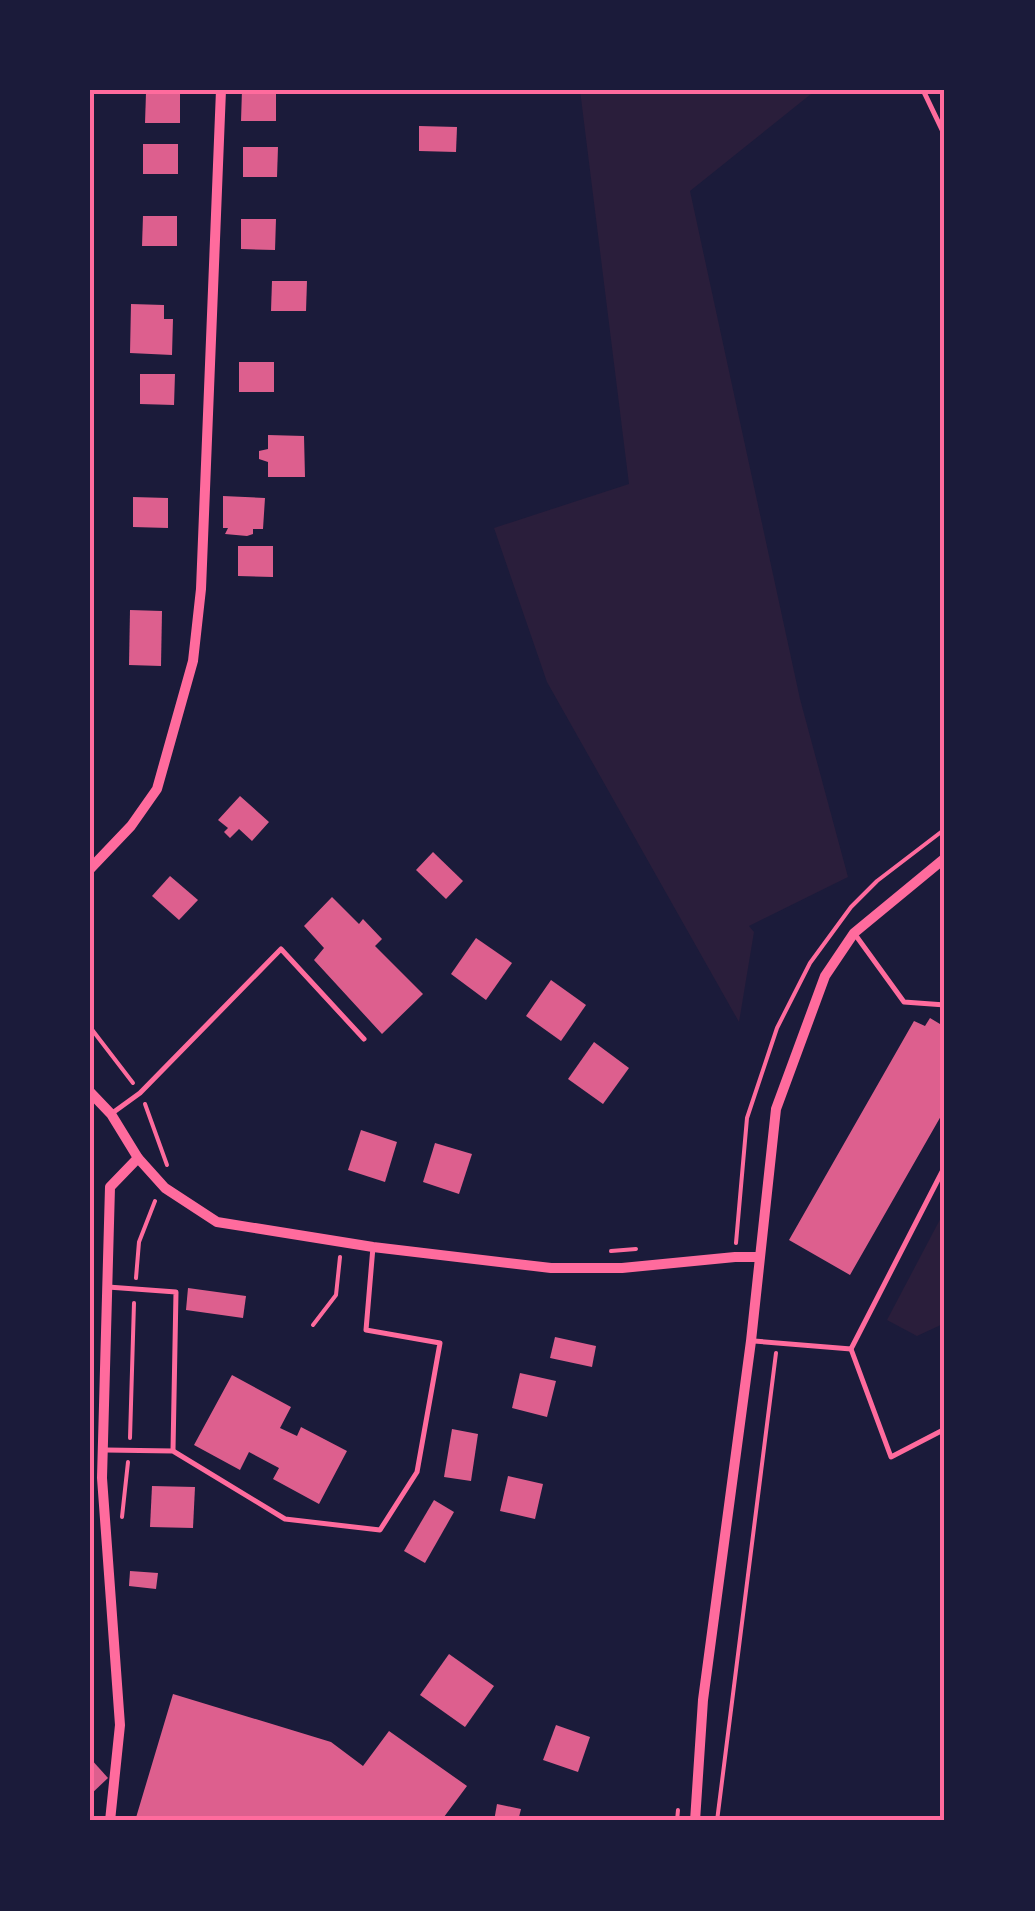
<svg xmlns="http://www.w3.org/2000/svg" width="1035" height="1911" font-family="'Sofia Sans Condensed',sans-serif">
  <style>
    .green { fill: #2a1e3b }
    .building { fill: #dd5f8e }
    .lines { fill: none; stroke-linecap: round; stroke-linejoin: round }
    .path { stroke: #ff6b9d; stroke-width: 4 }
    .service { stroke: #ff6b9d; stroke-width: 5 }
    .minor { stroke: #ff6b9d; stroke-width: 10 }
    .neatline { fill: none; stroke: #ff6b9d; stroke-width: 4 }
  </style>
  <rect width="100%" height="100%" fill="#1b1b3a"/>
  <g class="green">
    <polygon points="580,90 816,90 690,191 800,699 848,877 749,926 754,932 739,1022 547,682 494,528 629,484"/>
    <polygon points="945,1210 945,1323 917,1336 887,1320"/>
  </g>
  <g class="building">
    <polygon points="242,90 276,91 276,121 241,121"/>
    <polygon points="146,93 180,93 180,123 145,123"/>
    <polygon points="419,126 457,127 456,152 419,151"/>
    <rect x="143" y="144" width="35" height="30"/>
    <polygon points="243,147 278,147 277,177 243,177"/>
    <polygon points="143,216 177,216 177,246 142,246"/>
    <polygon points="241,219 276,219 275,250 241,249"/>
    <polygon points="272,281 307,281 306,311 271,311"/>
    <polygon points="131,304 164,305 164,319 173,319 172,355 130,353"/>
    <rect x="239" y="362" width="35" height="30"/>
    <polygon points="140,374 175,374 174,405 140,404"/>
    <polygon points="268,435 304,436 305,477 268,477 268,462 259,459 259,451 268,449"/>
    <polygon points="223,496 265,498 263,529 253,529 253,534 247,536 225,534 228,528 223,528"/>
    <polygon points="133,497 168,498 168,528 133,527"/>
    <polygon points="238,546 273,546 273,577 238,576"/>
    <polygon points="130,610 162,611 161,666 129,665"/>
    <polygon points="240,796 269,822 252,841 239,829 230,838 224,832 228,828 218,820"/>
    <polygon points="433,852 463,881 446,899 416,870"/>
    <polygon points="170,876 198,900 179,920 152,896"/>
    <polygon points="332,897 359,924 363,919 382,939 375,946 423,994 382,1034 314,960 324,948 304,926"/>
    <polygon points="476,938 512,963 486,1000 451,974"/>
    <polygon points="551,980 586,1005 561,1041 526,1016"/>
    <polygon points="930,1018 945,1027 945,1109 850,1275 789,1240 914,1021 925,1026"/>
    <polygon points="594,1042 629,1068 603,1104 568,1079"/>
    <polygon points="361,1130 397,1142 385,1182 348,1170"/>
    <polygon points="435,1143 472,1154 459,1194 423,1182"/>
    <polygon points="188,1288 246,1296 243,1318 186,1310"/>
    <polygon points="555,1337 596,1346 592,1367 550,1358"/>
    <polygon points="520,1373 556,1381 547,1417 512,1408"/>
    <polygon points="232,1375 291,1407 280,1428 297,1436 301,1427 347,1451 319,1504 273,1479 279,1468 249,1452 240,1470 194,1445"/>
    <polygon points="452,1429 478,1434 471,1481 444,1477"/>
    <polygon points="508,1476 543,1484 535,1519 500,1511"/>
    <polygon points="152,1486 195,1487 193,1528 150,1527"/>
    <polygon points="434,1500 454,1512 425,1563 404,1551"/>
    <polygon points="130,1571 158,1573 156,1589 129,1586"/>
    <polygon points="449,1654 494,1686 465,1727 420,1695"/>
    <polygon points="173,1694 331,1742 363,1766 389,1731 467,1786 441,1821 135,1821"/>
    <polygon points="556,1725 590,1737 578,1772 543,1760"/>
    <polygon points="90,1758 108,1778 90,1795"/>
    <polygon points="497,1804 521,1809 518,1821 494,1821"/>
  </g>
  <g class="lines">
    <g class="path">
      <polyline points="90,1027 133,1083"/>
      <polyline points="145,1104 167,1165"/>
      <polyline points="736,1243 747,1118 777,1028 810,963 851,907 877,881 945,829"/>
      <polyline points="611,1251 636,1249"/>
      <polyline points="136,1278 139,1242 155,1201"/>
      <polyline points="313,1325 336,1295 340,1257"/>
      <polyline points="130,1438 134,1303"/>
      <polyline points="122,1517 128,1462"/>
      <polyline points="677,1821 678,1810"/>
      <polyline points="717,1821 776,1353"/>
    </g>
    <g class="service">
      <polyline points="923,90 945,136"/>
      <polyline points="854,933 904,1002 945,1005"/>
      <polyline points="111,1114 140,1093 281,949 364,1039"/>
      <polyline points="108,1287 176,1292 173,1450"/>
      <polyline points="754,1341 851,1349 945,1166"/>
      <polyline points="851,1349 891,1457 945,1429"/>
      <polyline points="106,1450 173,1451 285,1519 380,1530 417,1472 440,1343 366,1330 373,1247"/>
    </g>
    <g class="minor">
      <polyline points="90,869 131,826 157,789 193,661 201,589 221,90"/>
      <polyline points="90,1092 111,1114 138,1158 165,1188 217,1222 373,1247 551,1268 622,1268 735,1257 757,1257"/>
      <polyline points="110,1821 120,1725 102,1478 110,1187 138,1158"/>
      <polyline points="695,1821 703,1700 751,1341 776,1109 825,976 854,933 945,858"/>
    </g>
  </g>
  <rect width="1035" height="1911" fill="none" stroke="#1b1b3a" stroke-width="185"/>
  <rect x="92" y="92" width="850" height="1726" class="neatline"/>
</svg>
